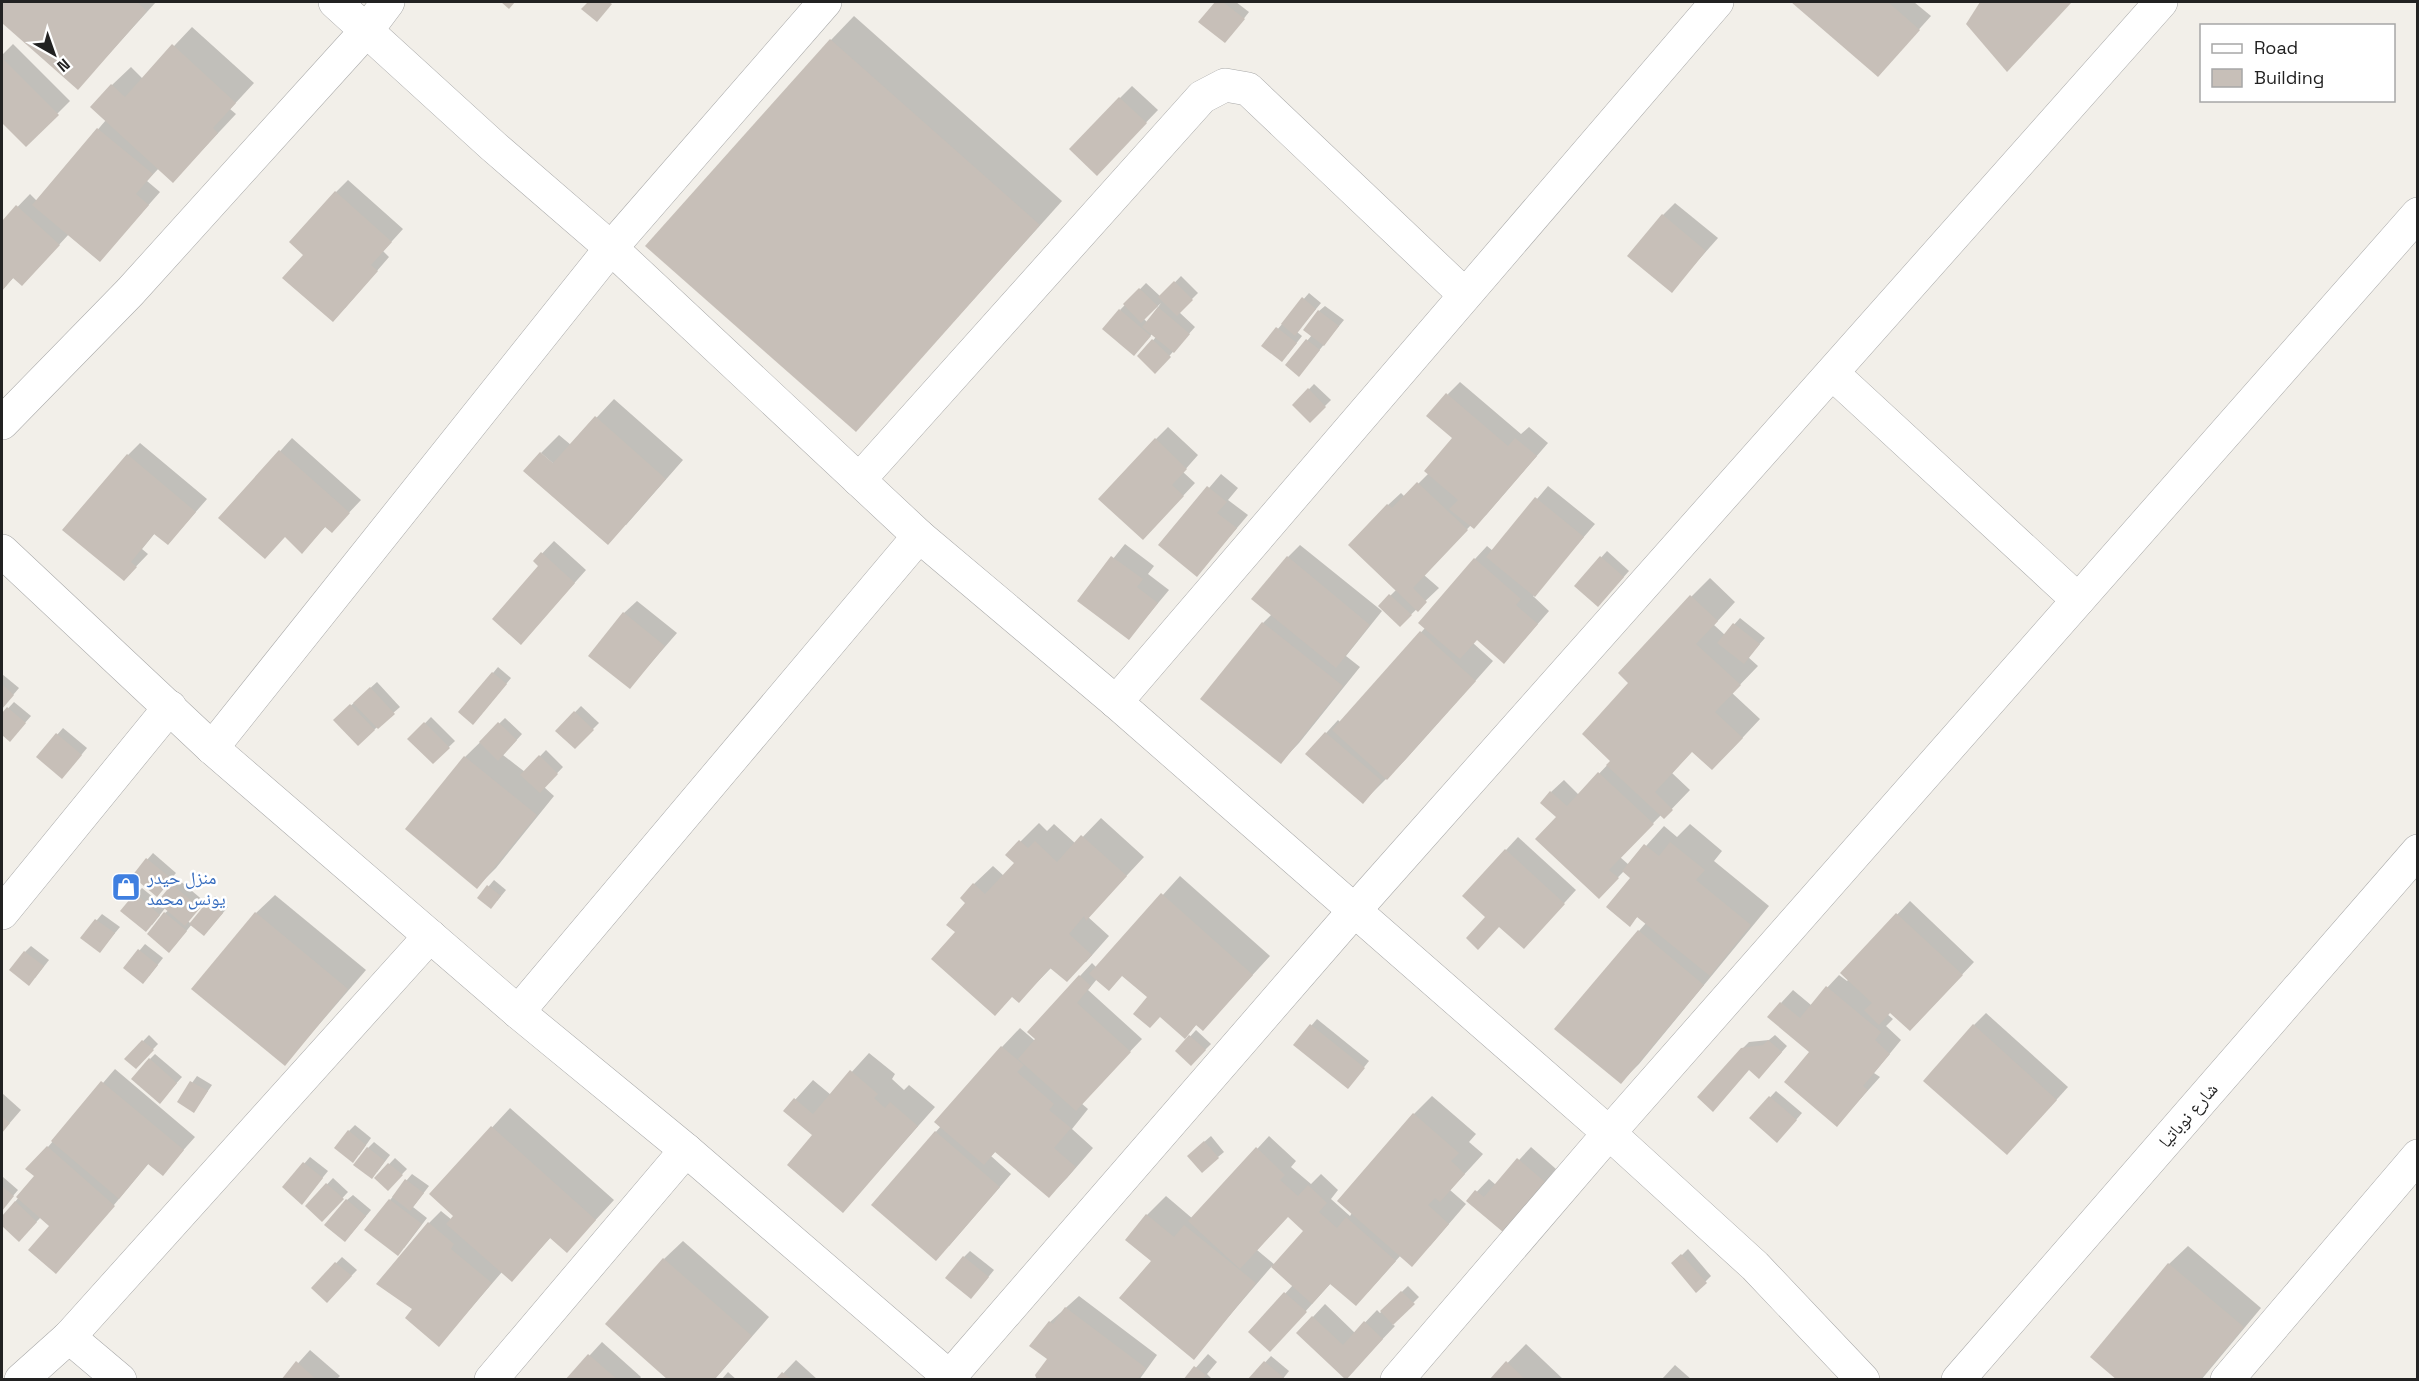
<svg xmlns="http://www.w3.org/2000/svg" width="2419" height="1381" font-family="'Space Grotesk','Noto Naskh Arabic',sans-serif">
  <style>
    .shadow { fill: #0003; fill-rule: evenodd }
    .building { fill: #c7bfb8 }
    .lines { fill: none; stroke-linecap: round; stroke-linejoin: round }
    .minor-casing { stroke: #a9a9a9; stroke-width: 34 }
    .minor { stroke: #fff; stroke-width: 33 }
    .labels { text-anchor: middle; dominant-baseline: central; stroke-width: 5; stroke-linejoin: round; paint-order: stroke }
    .shop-label { font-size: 18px; fill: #366cbe; stroke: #fff; text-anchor: start }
    .street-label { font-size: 18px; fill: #222; stroke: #fff }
  </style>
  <rect width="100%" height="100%" fill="#f2efe9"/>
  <g class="shadow">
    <polygon points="2,2 156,2 78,88 2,21"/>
    <polygon points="1217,2 1236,2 1249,12 1231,35 1201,21"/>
    <polygon points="1793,2 1914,2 1931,16 1878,75"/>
    <polygon points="1982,2 2069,2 2020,58"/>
    <polygon points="854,16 1062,201 856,430 831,40"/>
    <polygon points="192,27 254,83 230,109 236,114 191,162 159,168 147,181 160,192 100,260 69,234 34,272 14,277 2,290 2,223 30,194 37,201 106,120 92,107 112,85 131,67 143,79"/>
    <polygon points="13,44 70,101 26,145 2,121 2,105 4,102 2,99 2,55"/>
    <polygon points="1132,86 1158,110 1109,161 1120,98"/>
    <polygon points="348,180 403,229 383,251 389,257 345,308 305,254 336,192"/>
    <polygon points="1675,203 1718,238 1671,291 1663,215"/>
    <path d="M1181 276 1198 293 1179 312 1195 327 1155 372 1139 356 1156 337 1152 334 1140 348 1120 310 1146 283 1161 297ZM1161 303 1147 322 1144 319Z"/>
    <polygon points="1309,293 1321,303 1297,332 1302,336 1288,354 1263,346"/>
    <polygon points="1325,306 1344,320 1304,369 1287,365 1312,335 1319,311"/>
    <polygon points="1460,382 1521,434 1529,427 1548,443 1486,515 1471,525 1424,575 1439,588 1400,625 1380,606 1397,589 1388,505 1401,493 1405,497 1429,473 1455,438 1448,394"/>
    <polygon points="1314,384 1331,400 1310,421 1294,405"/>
    <polygon points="614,399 683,460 626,525 541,453 559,435 571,445"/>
    <polygon points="1168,427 1198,455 1183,472 1195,483 1155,526 1156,439"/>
    <polygon points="292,438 361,500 344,518 326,526 314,539 285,536 220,518"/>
    <polygon points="140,443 207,499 180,530 155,533 142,549 148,554 124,579 128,455"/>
    <polygon points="1221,474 1238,488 1228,500 1248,515 1197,575 1160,545"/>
    <polygon points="1548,486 1595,524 1533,596 1549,611 1516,649 1477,638 1473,643 1493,661 1406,759 1363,802 1307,754 1338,720 1340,722 1425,628 1420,623 1475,559 1487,546 1493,551"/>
    <polygon points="554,541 586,570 521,643 540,566 535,561"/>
    <polygon points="1125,544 1154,566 1148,574 1169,590 1129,638 1079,601"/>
    <polygon points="1300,545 1382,611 1346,656 1360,667 1299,743 1281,762 1263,623 1272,614 1288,557"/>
    <polygon points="1607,551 1629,571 1604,599 1576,586"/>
    <polygon points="1710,578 1735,602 1714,625 1725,635 1740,618 1765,638 1748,657 1758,666 1732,693 1760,719 1731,750 1693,750 1672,773 1690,790 1664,817 1661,815 1620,857 1629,865 1664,826 1677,837 1690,824 1722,851 1714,861 1769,906 1639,1064 1621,1082 1639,931 1646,923 1638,916 1629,925 1632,877 1624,871 1599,897 1558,816 1551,792 1564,780 1579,795 1612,760 1630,683 1691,597"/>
    <polygon points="637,601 677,633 630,687 624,613"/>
    <polygon points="498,667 511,678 479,717 493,673"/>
    <polygon points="2,674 19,688 2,708"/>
    <polygon points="377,682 400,707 358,744 335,720"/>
    <polygon points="14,702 31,716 10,740 2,733 2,715"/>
    <polygon points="581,706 599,723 575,747 557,731"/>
    <polygon points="431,717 455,741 433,762 410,739"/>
    <polygon points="505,718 522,734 503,755 525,772 546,750 563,767 544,787 554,796 496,868 477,887 465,757"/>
    <polygon points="63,728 87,748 68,771 38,757"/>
    <polygon points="1101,818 1144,857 1088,917 1109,936 1086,962 1052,967 1019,1001 957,932 974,884 993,866 1004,876 1016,863 1007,855 1039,823 1047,831 1054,824 1076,844"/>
    <polygon points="1518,837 1576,890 1536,934 1487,917 1506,850"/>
    <polygon points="153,853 176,873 162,889 134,875"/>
    <polygon points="1180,876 1270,956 1203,1029 1197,1024 1184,1037 1149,997 1123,974 1097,979 1088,990 1142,1039 1081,1103 1088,1109 1072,1129 1093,1148 1067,1178 1049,1196 996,1151 991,1156 1011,1174 949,1246 873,1204 941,1126 937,1122 1002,1047 1020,1028 1035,1041 1080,976 1092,963 1097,968"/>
    <polygon points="179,880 205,902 188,921 191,924 215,896 228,907 210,928 192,924 175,945 165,913 169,910 166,907 152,925 136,894 142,888 159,902"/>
    <polygon points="494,880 506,890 497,901 479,898"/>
    <polygon points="275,895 366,970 285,1064 256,913"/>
    <polygon points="1910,901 1974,962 1922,1017 1890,1011 1887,1014 1893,1019 1886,1026 1901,1040 1874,1073 1880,1077 1837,1125 1811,1052 1781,1003 1793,990 1811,1005 1839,975 1847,981 1849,979 1842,973"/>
    <polygon points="102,914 120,927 100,951 82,938"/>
    <polygon points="145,944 163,958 149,976 125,968"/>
    <polygon points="31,946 49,960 35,978 25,952"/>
    <polygon points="1986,1013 2068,1087 2019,1141 1974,1025"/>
    <polygon points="1317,1019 1369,1061 1353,1081 1295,1045"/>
    <polygon points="1196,1030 1211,1044 1191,1064 1177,1051"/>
    <polygon points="149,1035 158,1044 136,1067 127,1058"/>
    <polygon points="1775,1035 1787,1046 1765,1071 1742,1049 1749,1042 1769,1040"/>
    <polygon points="869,1053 895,1074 892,1079 904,1090 909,1085 935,1107 843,1211 814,1135 785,1111 813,1080 831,1095"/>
    <polygon points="155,1054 182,1077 165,1096 150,1059"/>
    <polygon points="115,1069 195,1137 162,1174 149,1163 68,1260 51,1226 41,1217 19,1240 2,1224 2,1218 36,1176 48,1147"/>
    <polygon points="197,1076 212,1085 194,1111 179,1101"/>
    <polygon points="1776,1091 1802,1113 1783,1135 1751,1118"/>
    <polygon points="2,1093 21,1110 2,1132"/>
    <path d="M1432 1096 1476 1134 1469 1142 1483 1154 1450 1190 1466 1204 1430 1246 1401 1255 1368 1292 1331 1283 1276 1344 1250 1332 1293 1285 1272 1266 1194 1357 1153 1260 1127 1240 1147 1215 1166 1196 1193 1219 1269 1136 1296 1161 1291 1167 1311 1184 1321 1174 1338 1190 1331 1199 1350 1216 1414 1114ZM1289 1215 1305 1231 1275 1265 1257 1250Z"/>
    <polygon points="510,1108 614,1200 567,1251 551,1237 512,1280 502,1272 439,1345 415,1308 429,1223 441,1211 452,1220 456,1216 431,1194"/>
    <polygon points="355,1125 371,1138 359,1155 349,1131"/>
    <polygon points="1211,1136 1224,1152 1218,1157 1195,1150"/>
    <polygon points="374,1142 390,1155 377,1172 368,1148"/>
    <polygon points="1531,1147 1556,1169 1515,1218 1468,1201 1489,1179 1496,1185"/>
    <polygon points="310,1157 328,1171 307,1197 284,1187"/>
    <polygon points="395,1158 407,1169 388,1189 376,1178"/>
    <polygon points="412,1174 429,1186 413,1207 427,1218 404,1248 390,1200"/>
    <polygon points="3,1177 18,1190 2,1209 2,1178"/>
    <polygon points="333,1178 348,1192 322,1220 307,1206"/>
    <polygon points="353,1195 371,1210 351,1234 347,1200"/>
    <polygon points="683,1241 769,1317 714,1380 664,1259"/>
    <polygon points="2188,1246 2261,1308 2201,1380 2119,1380 2169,1264"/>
    <polygon points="1688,1249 1711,1276 1696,1291 1673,1264"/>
    <polygon points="970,1251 994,1270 977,1291 964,1257"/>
    <polygon points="342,1257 357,1270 327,1301 313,1288"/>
    <polygon points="1408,1286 1419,1297 1392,1324 1395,1326 1358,1365 1298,1333 1325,1304 1355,1333 1377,1310 1380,1313"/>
    <polygon points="1079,1296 1157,1355 1139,1380 1038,1380 1049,1359 1050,1322"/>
    <polygon points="602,1342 641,1377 639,1380 567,1380"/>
    <polygon points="1526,1344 1564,1380 1491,1380"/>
    <polygon points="310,1350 340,1376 336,1380 283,1380"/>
    <polygon points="1208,1354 1217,1362 1207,1374 1213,1380 1185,1380"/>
    <polygon points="1271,1356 1289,1371 1282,1380 1249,1380"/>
    <polygon points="796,1360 818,1380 777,1380"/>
    <polygon points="1675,1365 1692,1380 1661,1380"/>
    <polygon points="728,1372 737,1380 721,1380"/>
  </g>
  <g class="building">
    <polygon points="2,2 137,2 147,11 78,90 2,23"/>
    <polygon points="501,2 515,2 509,9"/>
    <polygon points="588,2 609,2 612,4 597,22 581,9"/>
    <polygon points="1215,2 1223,2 1245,19 1225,43 1198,22"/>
    <polygon points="1791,2 1888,2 1920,30 1878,77"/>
    <polygon points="1980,2 2072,2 2007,72 1966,24"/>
    <polygon points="830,39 1040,225 856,432 645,246"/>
    <polygon points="172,44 236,103 213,128 218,133 173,183 90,107 111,84 125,97"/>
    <polygon points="2,58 59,115 26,147 2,123"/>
    <polygon points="1119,97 1147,123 1097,176 1069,149"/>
    <polygon points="97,128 153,174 136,194 149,205 100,262 32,205"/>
    <polygon points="335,191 392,242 371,265 378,271 333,322 282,278 303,255 289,242"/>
    <polygon points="16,205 60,245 22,286 13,278 2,291 2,221"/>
    <polygon points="1662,214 1706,251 1672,293 1627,256"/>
    <polygon points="1174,281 1193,300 1177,316 1158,297"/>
    <polygon points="1139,288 1158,306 1141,323 1123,304"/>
    <polygon points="1302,297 1316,309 1295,336 1281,324"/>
    <polygon points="1158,307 1190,334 1174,353 1142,327"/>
    <polygon points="1119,309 1151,336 1134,356 1102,329"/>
    <polygon points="1318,310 1339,326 1324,346 1303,330"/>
    <polygon points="1276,327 1297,343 1282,362 1261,346"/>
    <polygon points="1152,339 1171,357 1155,374 1137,356"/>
    <polygon points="1306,339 1320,350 1299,377 1285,365"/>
    <polygon points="1308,388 1326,407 1310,423 1292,405"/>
    <polygon points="1446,393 1508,446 1515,438 1537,456 1474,529 1449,509 1458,500 1424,471 1452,438 1426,416"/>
    <polygon points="595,416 666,479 608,545 523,471 540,452 553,463"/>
    <polygon points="1155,438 1187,469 1172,485 1184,496 1143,540 1098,499"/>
    <polygon points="279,450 350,513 332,533 325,527 302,554 285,537 265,559 218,518"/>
    <polygon points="127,454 196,512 168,545 154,534 131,562 137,567 124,581 62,530"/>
    <polygon points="1417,482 1468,530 1413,588 1427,602 1418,612 1348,545 1387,504 1392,508"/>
    <polygon points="1207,486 1227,502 1217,513 1237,528 1197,577 1158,545"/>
    <polygon points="1535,497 1584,537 1535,597 1486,557"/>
    <polygon points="541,552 575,583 521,645 492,619 538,566 533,561"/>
    <polygon points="1111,556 1143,579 1137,587 1158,603 1129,640 1077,601"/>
    <polygon points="1287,556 1370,625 1336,668 1251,599"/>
    <polygon points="1600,556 1624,577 1598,607 1574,586"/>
    <polygon points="1474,558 1521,599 1516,605 1538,624 1504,664 1477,640 1460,659 1418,623"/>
    <polygon points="1389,594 1412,615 1400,627 1378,606"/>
    <polygon points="1690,595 1718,621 1696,644 1741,685 1715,712 1743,738 1712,770 1692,752 1655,792 1673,810 1664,819 1606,765 1610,761 1582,734 1628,683 1618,673"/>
    <polygon points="623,612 665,646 630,689 588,656"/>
    <polygon points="1262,622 1343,686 1281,764 1200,699"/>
    <polygon points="1733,623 1760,644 1744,664 1717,643"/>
    <polygon points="1420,631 1476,681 1387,780 1332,730"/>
    <polygon points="492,672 507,684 473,725 458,712"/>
    <polygon points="2,684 14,695 2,709"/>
    <polygon points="370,687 395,714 378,729 353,703"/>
    <polygon points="350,704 375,730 358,746 333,720"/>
    <polygon points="7,707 26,723 10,742 2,735 2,713"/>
    <polygon points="574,711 594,730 575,749 555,731"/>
    <polygon points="424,722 450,748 433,764 407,739"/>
    <polygon points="498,722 517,740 498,761 479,742"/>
    <polygon points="1325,732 1382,781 1363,804 1305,754"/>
    <polygon points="56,733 82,755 62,779 36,757"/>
    <polygon points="539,755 558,774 540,793 520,775"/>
    <polygon points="464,756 537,815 477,889 405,829"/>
    <polygon points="1598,772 1654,824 1609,870 1619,878 1599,899 1535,839 1556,817 1540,803 1550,791 1567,806"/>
    <polygon points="1081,835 1127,876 1086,921 1084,916 1069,934 1092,955 1067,982 1050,968 1019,1003 1012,997 995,1016 931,959 955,932 946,925 965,903 960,898 973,883 985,894 1014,863 1005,855 1019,840 1028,848 1035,841 1057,862"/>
    <polygon points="1670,842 1705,870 1696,880 1751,925 1710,976 1637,917 1630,927 1606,907 1630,878 1622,871 1644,844 1659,856"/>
    <polygon points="1505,849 1565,904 1524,949 1499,927 1478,950 1466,938 1485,917 1462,896"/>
    <polygon points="146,858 172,879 157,897 132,876"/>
    <polygon points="172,884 200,908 185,926 157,902"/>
    <polygon points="487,885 501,896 491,909 477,898"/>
    <polygon points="135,893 160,915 146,932 120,911"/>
    <polygon points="1161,893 1253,975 1203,1031 1196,1025 1185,1039 1160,1017 1150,1028 1133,1014 1147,997 1122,976 1109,991 1089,974"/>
    <polygon points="208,901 223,913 204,936 189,924"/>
    <polygon points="164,912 187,931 169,953 147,934"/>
    <polygon points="255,912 348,989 285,1066 191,989"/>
    <polygon points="1896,913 1963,975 1910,1031 1890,1013 1879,1025 1864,1010 1872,1003 1840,973"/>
    <polygon points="95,919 115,933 100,953 80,938"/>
    <polygon points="1638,930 1704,985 1621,1084 1554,1029"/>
    <polygon points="138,949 158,965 143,984 123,968"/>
    <polygon points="24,951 44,966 29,986 9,970"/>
    <polygon points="1079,975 1091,986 1077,1003 1131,1052 1076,1111 1018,1059 1035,1039 1027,1032"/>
    <polygon points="1826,986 1881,1032 1875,1040 1890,1054 1863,1086 1868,1090 1837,1127 1784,1082 1809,1052 1767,1017 1780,1002 1800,1018"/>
    <polygon points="1310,1024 1365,1068 1348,1089 1293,1045"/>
    <polygon points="1973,1024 2057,1100 2007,1155 1923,1081"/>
    <polygon points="1189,1035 1206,1050 1191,1066 1175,1051"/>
    <polygon points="142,1040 154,1050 136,1069 124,1059"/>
    <polygon points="1768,1040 1782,1052 1759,1079 1749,1070 1713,1112 1697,1097 1741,1048 1763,1045"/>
    <polygon points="1001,1046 1024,1065 1017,1072 1054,1104 1049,1110 1071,1128 1054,1148 1076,1167 1049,1198 995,1152 984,1165 934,1122"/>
    <polygon points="149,1058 177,1083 160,1104 131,1079"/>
    <polygon points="850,1070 878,1094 874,1098 885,1108 890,1102 918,1126 843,1213 787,1165 812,1135 783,1111 794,1098 813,1114"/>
    <polygon points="101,1081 184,1150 163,1176 148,1164 119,1199 51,1141"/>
    <polygon points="190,1081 208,1091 194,1113 177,1102"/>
    <polygon points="1769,1096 1797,1120 1777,1143 1749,1118"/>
    <polygon points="1413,1113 1459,1153 1451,1161 1465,1174 1440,1202 1435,1198 1428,1205 1449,1224 1412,1267 1337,1201"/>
    <polygon points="2,1116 10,1123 2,1133"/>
    <polygon points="491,1126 596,1220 567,1253 550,1238 512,1282 446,1224 453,1216 429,1194"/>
    <polygon points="348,1130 366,1145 353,1163 334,1148"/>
    <polygon points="935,1131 1000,1187 936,1261 871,1205"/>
    <polygon points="1204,1141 1219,1158 1202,1173 1187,1156"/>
    <polygon points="47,1146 115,1206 56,1274 28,1250 49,1226 16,1197 34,1176 25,1169"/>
    <polygon points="367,1147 385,1161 372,1179 353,1165"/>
    <polygon points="1256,1147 1285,1175 1280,1180 1298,1196 1308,1185 1327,1203 1319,1212 1337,1228 1346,1217 1396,1261 1356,1306 1330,1284 1312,1304 1271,1267 1303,1231 1288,1217 1240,1269 1188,1221"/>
    <polygon points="1517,1158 1545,1182 1503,1232 1466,1201 1475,1190 1484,1197"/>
    <polygon points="303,1162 323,1178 302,1205 282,1187"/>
    <polygon points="388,1163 403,1175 388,1191 374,1178"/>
    <polygon points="405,1179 424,1193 410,1211 392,1197"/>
    <polygon points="326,1183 344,1199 322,1222 305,1206"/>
    <polygon points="2,1186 14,1196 2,1211"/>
    <polygon points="346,1199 366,1216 345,1242 324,1225"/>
    <polygon points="389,1199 422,1224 398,1256 364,1230"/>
    <polygon points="15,1201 37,1222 19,1242 2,1226 2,1216"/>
    <polygon points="1146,1214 1174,1237 1184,1225 1256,1283 1194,1360 1119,1298 1151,1261 1125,1240"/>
    <polygon points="428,1222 454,1244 451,1249 492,1283 439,1347 405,1318 412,1309 376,1284"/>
    <polygon points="1681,1254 1707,1283 1696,1293 1671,1263"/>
    <polygon points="963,1256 989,1277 971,1299 945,1278"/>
    <polygon points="663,1258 752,1336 714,1380 668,1380 605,1324"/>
    <polygon points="335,1262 352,1276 327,1303 311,1288"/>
    <polygon points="2168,1263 2244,1327 2200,1380 2117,1380 2090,1357"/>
    <polygon points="1401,1291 1415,1304 1393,1325 1380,1311"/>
    <polygon points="1284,1292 1307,1312 1270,1352 1248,1332"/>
    <polygon points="1065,1307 1146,1368 1137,1380 1037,1380 1035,1375 1047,1359 1029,1346 1049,1321 1053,1324"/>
    <polygon points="1312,1316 1343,1345 1364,1321 1383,1339 1346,1380 1296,1333"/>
    <polygon points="588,1354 618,1380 565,1380"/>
    <polygon points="296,1361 317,1380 281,1380"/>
    <polygon points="1264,1361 1284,1378 1283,1380 1247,1380"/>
    <polygon points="1506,1361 1526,1380 1489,1380"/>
    <polygon points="1194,1366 1206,1375 1202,1380 1183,1380"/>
    <polygon points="782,1372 792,1380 775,1380"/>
  </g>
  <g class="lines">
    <g class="minor-casing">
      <g id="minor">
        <polyline points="335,2 493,146 611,248 919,536 1116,702 1609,1133 1755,1266 1863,1380"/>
        <polyline points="1832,373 2078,600"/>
        <polyline points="2,423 130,292 367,30 388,2"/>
        <polyline points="859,480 1202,97 1225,85 1248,89 1464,294"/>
        <polyline points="2,551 212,748 518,1012 686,1150 953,1380"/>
        <polyline points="1116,702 1717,2"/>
        <polyline points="212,748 611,248 825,2"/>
        <polyline points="2,913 170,707"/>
        <polyline points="518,1012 919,536"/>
        <polyline points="69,1337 120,1380"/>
        <polyline points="21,1380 69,1337 430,936"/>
        <polyline points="491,1380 686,1150"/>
        <polyline points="947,1380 1354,911 2161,2"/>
        <polyline points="1397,1380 1609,1133 2418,214"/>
        <polyline points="1958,1380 2418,851"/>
        <polyline points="2227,1380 2418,1156"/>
      </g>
    </g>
    <use href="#minor" class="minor"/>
  </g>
  <defs>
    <g id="shop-square" transform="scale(1.5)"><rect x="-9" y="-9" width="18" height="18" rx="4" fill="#3f7fe0" stroke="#fff"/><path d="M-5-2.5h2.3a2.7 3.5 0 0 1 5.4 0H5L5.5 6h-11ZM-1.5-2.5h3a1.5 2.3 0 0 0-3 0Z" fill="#fff"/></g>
  </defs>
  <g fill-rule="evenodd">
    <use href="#shop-square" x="126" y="887"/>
  </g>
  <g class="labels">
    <g class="shop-label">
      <text x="147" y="877">منزل حيدر<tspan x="147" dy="21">يونس محمد</tspan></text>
    </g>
    <g class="street-label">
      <text transform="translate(2188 1115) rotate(-49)">شارع نوباتيا</text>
    </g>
  </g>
  <rect width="2419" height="1381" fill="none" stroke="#222222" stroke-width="6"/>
  <rect x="2200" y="24" width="195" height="78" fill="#ffffff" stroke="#a7a7a7" stroke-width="1.5"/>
  <rect x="2212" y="44" width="30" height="9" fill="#ffffff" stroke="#a7a7a7" stroke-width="1.5"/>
  <text x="2254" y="54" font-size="18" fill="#222222">Road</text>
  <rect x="2212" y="69" width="30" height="18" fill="#c7bfb8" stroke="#a7a7a7" stroke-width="1.5"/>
  <text x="2254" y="84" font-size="18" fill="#222222">Building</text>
  <g transform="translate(54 54) rotate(140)" stroke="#ffffff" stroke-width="4.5" paint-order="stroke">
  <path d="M0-4.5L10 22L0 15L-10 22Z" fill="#222222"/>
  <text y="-9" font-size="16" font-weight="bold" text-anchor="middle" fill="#222222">N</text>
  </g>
</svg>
